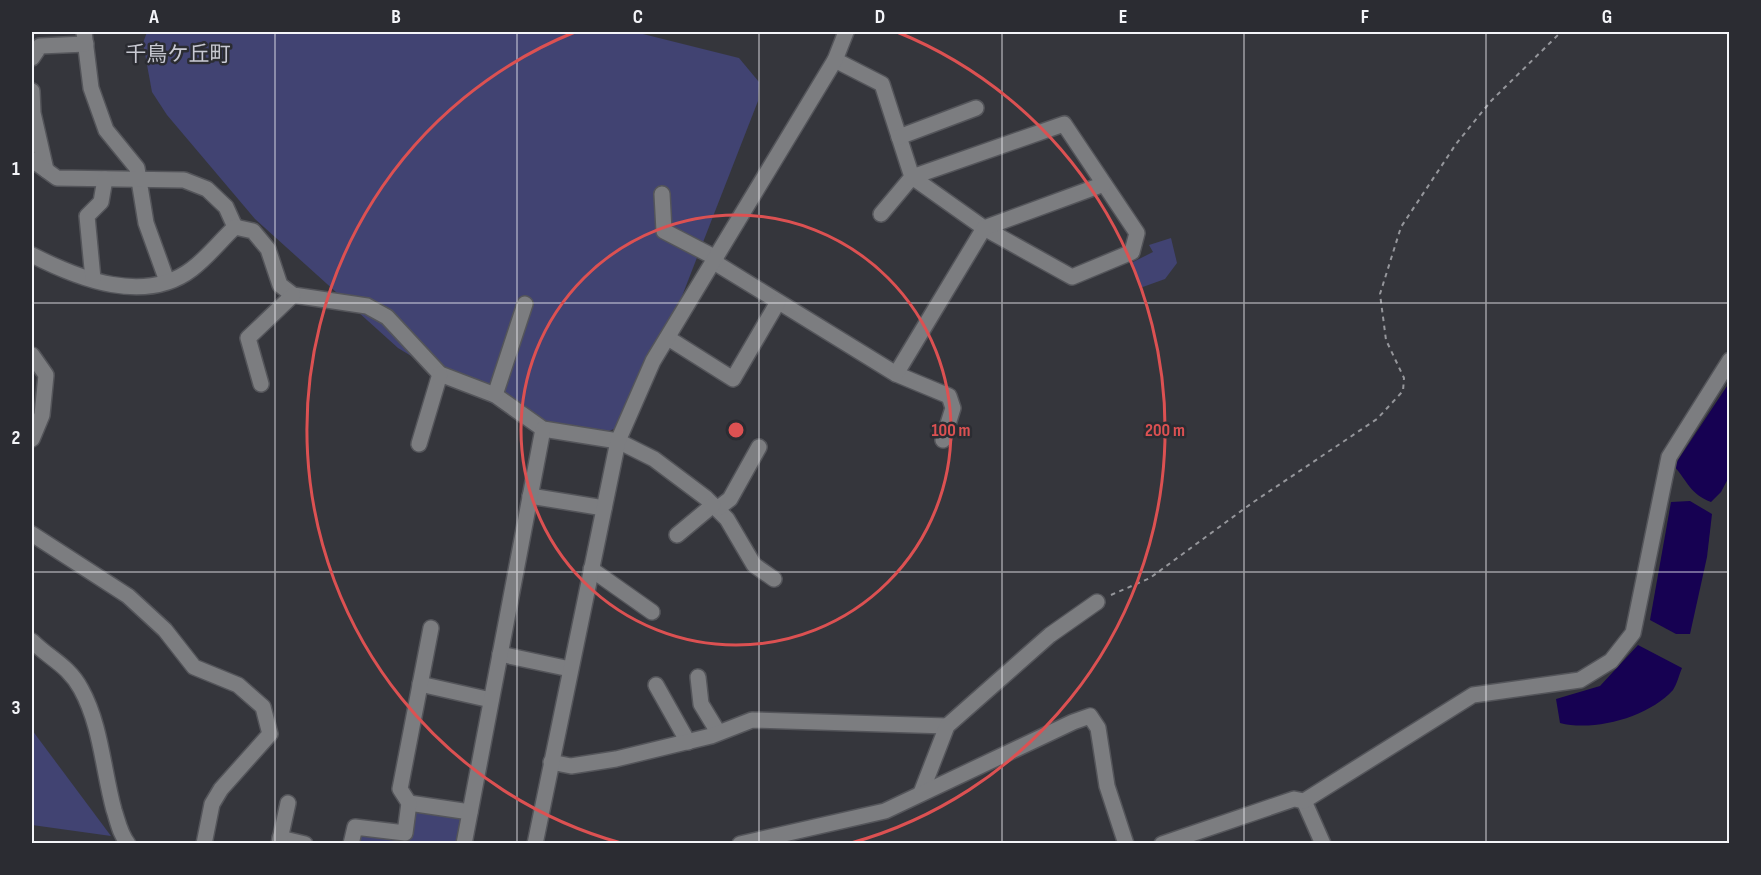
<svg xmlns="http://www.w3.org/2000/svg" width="1761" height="875" font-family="'Sofia Sans Condensed','Noto Sans JP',sans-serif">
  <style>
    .green { fill: #414372 }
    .water { fill: #160152 }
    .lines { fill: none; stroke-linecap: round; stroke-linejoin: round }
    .minor-casing { stroke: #54555a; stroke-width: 18 }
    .path { stroke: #95969b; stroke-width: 2; stroke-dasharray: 4.5 4.5; stroke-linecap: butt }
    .minor { stroke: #7c7d80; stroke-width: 15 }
    .grid { fill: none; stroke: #f4f5f9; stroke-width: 1.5; stroke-opacity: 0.55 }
    .ring { fill: none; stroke: #dc5152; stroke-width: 3 }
    .labels { text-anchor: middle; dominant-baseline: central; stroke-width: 5; stroke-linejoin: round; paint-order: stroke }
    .quarter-label { font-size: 21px; fill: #c8c9d2; stroke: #2b2c32 }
    .centre { fill: #dc5152; stroke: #2b2c32; stroke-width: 3 }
    .ring-label { font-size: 18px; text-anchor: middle; font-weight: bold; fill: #dc5152; stroke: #2b2c32; stroke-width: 5; stroke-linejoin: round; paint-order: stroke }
    .neatline { fill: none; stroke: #f4f5f9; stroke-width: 2 }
    .grid-label { font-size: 20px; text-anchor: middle; font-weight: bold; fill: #f4f5f9 }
  </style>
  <rect width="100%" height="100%" fill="#35363c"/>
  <g class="green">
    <polygon points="147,32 635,32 739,58 759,82 758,101 640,404 623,425 609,431 592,432 529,420 482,399 398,348 255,219 167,115 152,92 143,43"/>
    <polygon points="1171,238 1177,263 1165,279 1140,288 1131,263 1153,252 1149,245"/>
    <polygon points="32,730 111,836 32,825"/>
    <polygon points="413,809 459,816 463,822 459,843 358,844 360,835 407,836"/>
  </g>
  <g class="water">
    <path d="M1729 383V477L1721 492 1711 502C1690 494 1688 482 1674 466Z"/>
    <polygon points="1690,501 1712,514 1707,557 1690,634 1676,634 1650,620 1671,502"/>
    <path d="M1638 645 1682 668C1679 675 1677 684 1673 690 1649 717 1594 732 1560 723L1556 699 1600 686Z"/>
  </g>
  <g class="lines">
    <g class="minor-casing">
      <g id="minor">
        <polyline points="84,32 91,88 106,130 137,168 146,223 167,281"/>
        <polyline points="32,58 40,46 86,44"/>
        <polyline points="835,60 882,84 912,177 984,228 1072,277 1132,252 1137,233 1064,124 912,177 881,214"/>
        <polyline points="32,91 33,113 46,170"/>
        <polyline points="899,137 976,108"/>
        <polyline points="32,160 57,178 184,180 207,189 226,207 235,227"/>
        <polyline points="662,194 664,231 716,258"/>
        <path d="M32 255C79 279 145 305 192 269 208 257 221 240 235 227L253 231 268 249 280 285 293 295 367 306 387 317 440 374 495 395 543 429 618 441 654 459 706 498 727 519 754 565 774 579"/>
        <polyline points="714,262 896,374 949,396 953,408 943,440"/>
        <polyline points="93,279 87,216 101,202 105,179"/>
        <polyline points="668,338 733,379 778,302"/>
        <polyline points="32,355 46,375 42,415 32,439"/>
        <polyline points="896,374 984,228 1104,184"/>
        <polyline points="261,384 248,338 293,295"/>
        <polyline points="495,395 525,304"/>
        <polyline points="419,444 440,374"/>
        <polyline points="530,496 604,508"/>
        <polyline points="717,509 730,499 759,447"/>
        <polyline points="32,534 128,596 165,630 194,667 238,685 263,707 270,734 221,789 212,804 204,844"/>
        <polyline points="677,535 713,505"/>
        <polyline points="591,569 652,612"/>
        <path d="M32 641C50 659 68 665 81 689 101 725 103 770 114 810 118 822 120 834 128 844"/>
        <polyline points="500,654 570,669"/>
        <polyline points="698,677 701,704 718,732"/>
        <polyline points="420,684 491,700"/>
        <polyline points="656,685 688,742"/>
        <polyline points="551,762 571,766 616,759 711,736 752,720 947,726"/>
        <polyline points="921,793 947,726 1050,635 1097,602"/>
        <polyline points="1304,801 1323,844"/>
        <polyline points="409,803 470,812"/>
        <polyline points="280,838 305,844"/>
        <polyline points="279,844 288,803"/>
        <polyline points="351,844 355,827 405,833 409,803 400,789 431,628"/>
        <polyline points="464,844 543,429"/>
        <polyline points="535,844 618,441 653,361 835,60 846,32"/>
        <polyline points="740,844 885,811 1073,722 1090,716 1098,728 1107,786 1126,844"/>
        <polyline points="1162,844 1294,799 1304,801 1473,695 1580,680 1611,661 1633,633 1669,457 1730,360"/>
      </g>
    </g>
    <polyline class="path" points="1111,595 1150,578 1252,503 1377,419 1403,391 1404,378 1386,340 1380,294 1401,227 1456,144 1491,101 1561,32"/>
    <use href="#minor" class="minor"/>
  </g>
  <path class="grid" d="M275 32V844M517 32V844M759 32V844M1002 32V844M1244 32V844M1486 32V844M32 303H1730M32 572H1730"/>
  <g class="ring">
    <circle cx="736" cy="430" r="215"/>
    <path d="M621 843A429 429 0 0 1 575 32M897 32A429 429 0 0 1 851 843"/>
  </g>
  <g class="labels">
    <g class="quarter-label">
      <text x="178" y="54">千鳥ケ丘町</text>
    </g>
  </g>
  <circle cx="736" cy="430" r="9" class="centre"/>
  <g class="ring-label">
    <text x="951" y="436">100 m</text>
    <text x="1165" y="436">200 m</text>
  </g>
  <rect width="1761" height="875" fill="none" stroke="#2b2c32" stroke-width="66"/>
  <rect x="33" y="33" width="1695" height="809" class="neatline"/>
  <g class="grid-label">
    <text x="154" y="23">A</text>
    <text x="396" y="23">B</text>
    <text x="638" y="23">C</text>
    <text x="880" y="23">D</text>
    <text x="1123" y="23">E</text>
    <text x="1365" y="23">F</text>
    <text x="1607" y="23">G</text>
    <text x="16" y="175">1</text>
    <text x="16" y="444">2</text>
    <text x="16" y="714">3</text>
  </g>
</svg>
